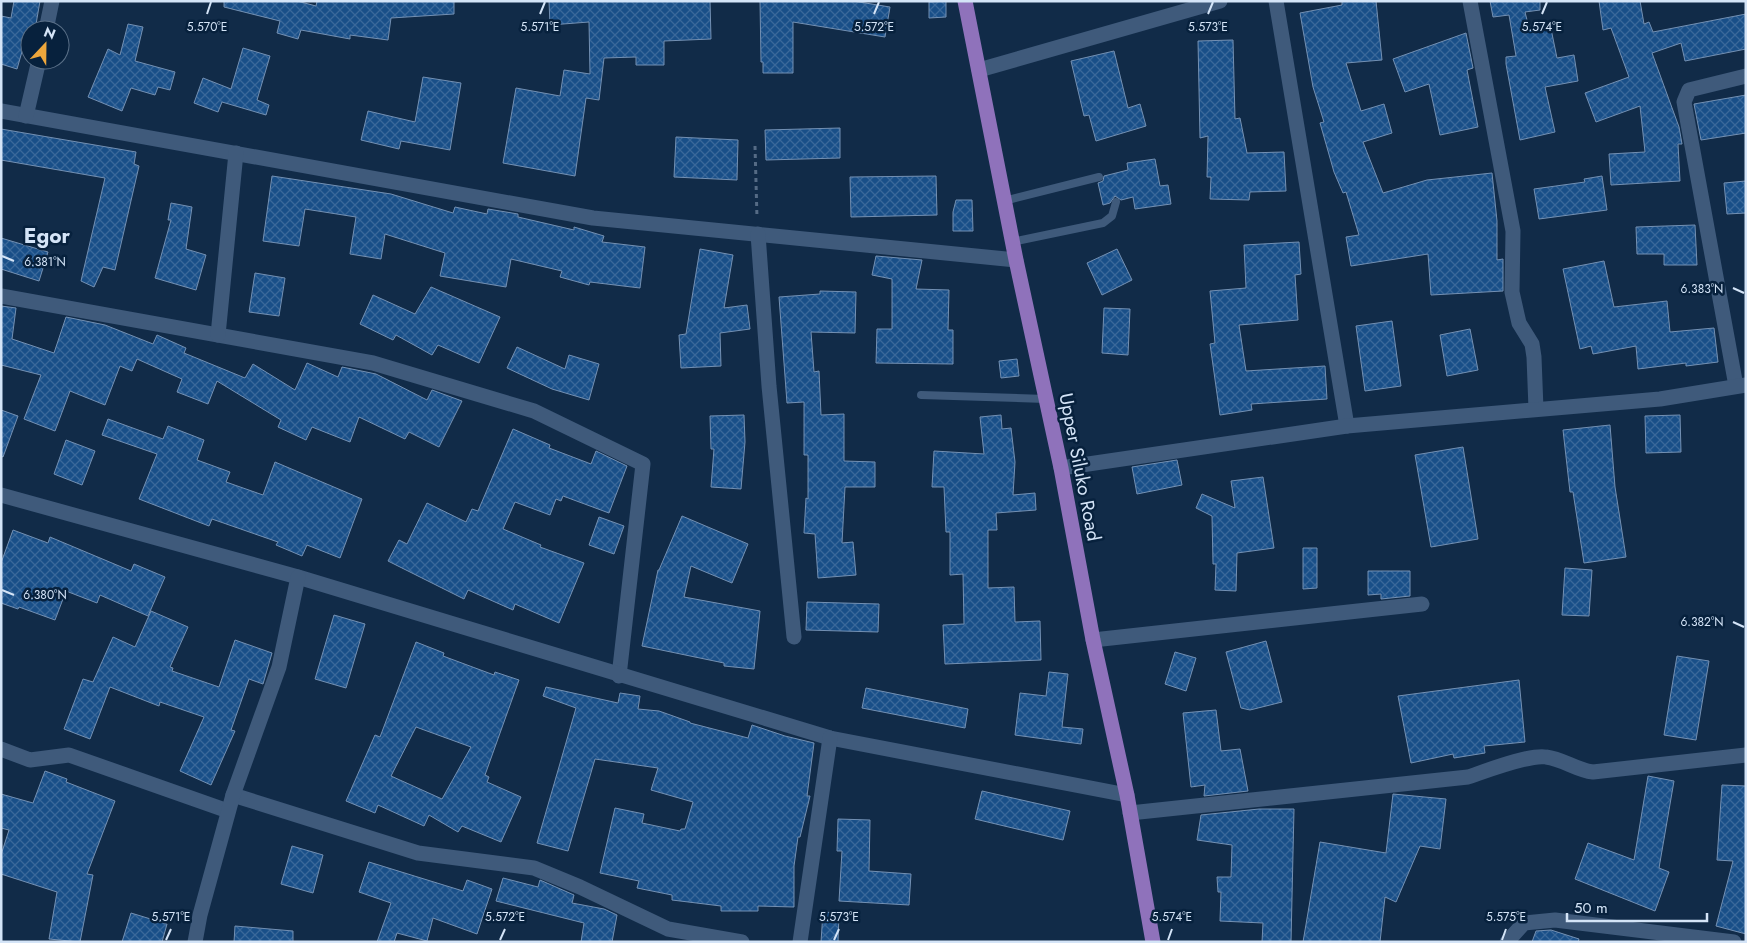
<svg xmlns="http://www.w3.org/2000/svg" width="1747" height="943" font-family="Jost,sans-serif">
  <style>
    .building { fill: url(#building-cross-hatch); stroke: #7390b3; fill-rule: evenodd }
    .lines { fill: none; stroke-linecap: round; stroke-linejoin: round }
    .path { stroke: #556b85; stroke-width: 3; stroke-dasharray: 4 4; stroke-linecap: butt }
    .service { stroke: #3f5a7b; stroke-width: 8 }
    .minor { stroke: #3f5a7b; stroke-width: 15 }
    .primary { stroke: #8f72bb; stroke-width: 15 }
    .ticks { fill: none; stroke: #d4e4f7; stroke-width: 2 }
    .labels { text-anchor: middle; dominant-baseline: central; stroke-width: 5; stroke-linejoin: round; paint-order: stroke }
    .street-label { font-size: 19px; fill: #d4e4f7; stroke: #07213d }
    .quarter-label { font-size: 21px; font-weight: bold; fill: #d4e4f7; stroke: #07213d }
    .ticks-label { font-size: 12px; text-anchor: middle; fill: #d4e4f7; stroke: #07213d; stroke-width: 5; stroke-linejoin: round; paint-order: stroke }
  </style>
  <defs>
    <pattern id="building-cross-hatch" width="8" height="8" patternUnits="userSpaceOnUse" patternTransform="scale(1.25)"><rect width="8" height="8" fill="#194f88"/><path d="M0 0l8 8M0 8l8-8" fill="none" stroke="#3a689a"/></pattern>
  </defs>
  <rect width="100%" height="100%" fill="#112b48"/>
  <g class="building">
    <polygon points="14,1 40,1 35,30 30,30 30,34 27,34 17,69 1,64 1,16 11,18"/>
    <polygon points="224,1 297,1 316,6 317,1 454,1 454,14 391,18 388,40 350,35 350,39 301,30 298,39 277,33 280,21 224,7"/>
    <polygon points="549,1 710,1 711,39 664,41 664,65 636,65 636,57 604,58 599,100 586,98 575,176 503,163 516,88 560,96 564,70 590,74 589,22 550,25"/>
    <polygon points="760,1 853,1 890,7 885,37 793,22 793,73 763,73 763,62 761,62"/>
    <polygon points="946,1 946,17 929,18 929,2"/>
    <polygon points="1342,1 1376,1 1382,60 1346,63 1361,111 1384,104 1392,133 1363,142 1383,193 1427,180 1492,173 1497,221 1497,260 1503,259 1503,291 1431,295 1428,254 1351,266 1346,237 1359,235 1346,192 1343,193 1334,172 1320,123 1324,122 1313,87 1300,13 1342,5"/>
    <polygon points="1490,1 1540,1 1540,10 1525,12 1529,28 1550,24 1557,58 1574,55 1578,81 1545,87 1555,132 1520,140 1506,64 1506,57 1516,56 1509,15 1493,17"/>
    <polygon points="1599,1 1640,1 1644,24 1649,22 1653,32 1746,14 1746,49 1685,61 1681,43 1652,53 1679,127 1682,144 1678,144 1680,181 1611,185 1609,154 1645,152 1640,106 1596,122 1585,93 1629,77 1611,28 1603,30"/>
    <polygon points="128,24 143,27 135,61 175,72 170,90 158,87 155,95 131,88 122,111 88,97 108,49 120,55"/>
    <polygon points="1466,33 1473,68 1467,70 1478,127 1440,135 1429,84 1405,92 1393,59"/>
    <polygon points="1233,40 1235,119 1240,118 1247,153 1284,152 1286,191 1250,192 1249,200 1210,199 1211,177 1207,177 1208,136 1200,138 1198,41"/>
    <polygon points="243,48 270,56 257,100 269,105 266,115 222,102 218,112 194,103 203,78 231,89"/>
    <polygon points="1114,51 1128,108 1140,104 1146,126 1096,141 1089,115 1084,116 1071,61"/>
    <polygon points="423,77 461,83 450,150 401,141 399,149 361,140 368,111 415,122"/>
    <polygon points="1746,95 1746,133 1701,140 1694,104"/>
    <polygon points="840,128 840,158 766,160 765,130"/>
    <polygon points="1,129 136,152 134,164 139,166 115,270 103,267 94,287 81,281 105,178 1,160"/>
    <polygon points="676,137 738,140 737,180 674,177"/>
    <polygon points="1155,159 1160,186 1168,185 1171,204 1135,209 1133,197 1121,200 1115,196 1110,203 1103,205 1098,183 1103,181 1104,176 1128,170 1127,163"/>
    <polygon points="272,176 391,194 453,213 455,207 487,214 488,209 518,214 518,217 574,230 574,227 604,236 602,242 645,247 640,288 590,282 589,285 560,277 562,271 511,259 506,287 440,276 445,253 385,234 381,259 350,254 356,217 305,209 299,246 263,241"/>
    <polygon points="936,176 937,215 851,217 850,177"/>
    <polygon points="1602,176 1607,210 1539,219 1534,189 1585,182 1584,179"/>
    <polygon points="1746,181 1746,213 1727,214 1724,183"/>
    <polygon points="956,200 972,200 973,231 953,231 953,212"/>
    <polygon points="171,203 192,207 186,249 206,255 196,290 155,278 171,220 168,220"/>
    <polygon points="1695,225 1697,265 1664,265 1664,254 1637,254 1636,227"/>
    <polygon points="1,238 48,252 39,281 1,269"/>
    <polygon points="1299,242 1301,274 1295,275 1298,320 1239,325 1246,371 1325,366 1327,399 1251,404 1252,410 1220,415 1210,344 1215,343 1210,291 1246,288 1244,245"/>
    <polygon points="700,249 733,255 724,308 747,305 750,329 720,333 721,366 681,368 679,335 686,334"/>
    <polygon points="1117,249 1132,280 1102,295 1087,263"/>
    <polygon points="876,256 922,260 916,289 949,290 948,330 953,330 953,364 876,363 877,329 892,329 892,279 872,275"/>
    <polygon points="1604,261 1614,307 1667,301 1670,332 1714,328 1718,362 1686,366 1686,363 1638,369 1636,346 1593,354 1591,346 1580,349 1563,269"/>
    <polygon points="255,273 285,278 279,316 249,312"/>
    <polygon points="431,287 500,317 479,363 438,345 432,355 396,335 393,340 360,324 373,295 415,314"/>
    <polygon points="820,291 856,292 855,333 811,332 814,372 819,371 821,415 844,414 844,461 875,462 875,487 845,487 842,543 853,542 856,575 818,578 815,534 804,533 806,498 808,499 808,455 804,455 804,402 787,403 779,297 820,294"/>
    <polygon points="1,306 16,308 12,339 54,353 66,317 105,325 153,344 157,335 186,348 184,353 245,378 253,364 295,390 307,363 338,377 342,367 376,374 427,400 432,390 462,401 439,447 409,432 405,439 359,417 350,442 312,427 306,440 278,427 281,420 217,381 208,404 177,392 182,379 137,359 132,371 120,366 105,405 70,391 55,431 24,419 41,375 1,365"/>
    <polygon points="1104,308 1130,309 1128,355 1102,353"/>
    <polygon points="1392,321 1401,386 1365,391 1356,326"/>
    <polygon points="1470,329 1478,370 1447,376 1440,335"/>
    <polygon points="517,347 565,369 569,355 599,364 589,400 552,389 507,368"/>
    <polygon points="1017,359 1019,376 1001,378 999,361"/>
    <polygon points="1,410 18,416 3,457 1,456"/>
    <polygon points="744,415 745,442 741,489 711,487 714,449 711,449 710,416"/>
    <polygon points="1001,415 1002,429 1011,428 1015,462 1013,495 1035,493 1036,510 996,513 997,530 988,530 988,588 1014,587 1015,622 1040,621 1041,660 945,664 943,625 964,624 963,574 950,575 950,532 946,532 944,487 932,487 934,451 984,454 980,417"/>
    <polygon points="1680,415 1681,452 1646,453 1645,416"/>
    <polygon points="108,419 163,439 168,426 204,440 197,460 230,472 226,482 263,495 275,462 362,499 340,558 307,545 302,556 276,545 278,542 212,519 209,526 139,499 157,454 102,435"/>
    <polygon points="1610,425 1615,487 1626,557 1584,563 1573,492 1570,492 1563,430"/>
    <polygon points="513,429 550,445 549,448 591,464 596,451 627,466 609,513 563,496 561,501 556,499 550,515 515,502 503,529 541,545 540,547 584,563 559,623 515,604 513,610 468,590 464,599 388,561 399,540 407,544 427,503 466,522 472,509 478,511"/>
    <polygon points="66,440 95,451 82,485 54,474"/>
    <polygon points="1463,447 1478,539 1431,547 1415,455"/>
    <polygon points="1177,460 1182,485 1137,494 1132,467"/>
    <polygon points="1263,477 1274,548 1237,553 1236,591 1215,590 1216,564 1213,564 1212,516 1196,508 1202,494 1235,508 1231,481"/>
    <polygon points="682,516 748,544 732,583 691,566 684,597 760,611 754,669 724,666 724,663 642,646 658,570 659,570"/>
    <polygon points="599,517 624,526 614,554 589,545"/>
    <polygon points="13,530 48,543 50,537 131,571 134,564 165,577 148,616 100,595 97,603 66,591 55,620 19,607 18,609 1,603 1,563"/>
    <polygon points="1303,548 1317,548 1317,588 1303,589"/>
    <polygon points="1565,568 1592,570 1589,616 1562,615"/>
    <polygon points="1368,571 1410,571 1410,596 1381,599 1381,594 1368,595"/>
    <polygon points="807,602 879,604 878,632 806,630"/>
    <polygon points="151,611 188,627 170,667 173,668 172,671 219,687 235,640 272,653 263,684 249,679 231,730 235,731 211,785 180,771 204,717 160,702 159,706 110,687 90,739 64,729 83,679 93,682 113,637 135,647"/>
    <polygon points="334,615 365,624 346,688 315,679"/>
    <polygon points="1266,641 1282,702 1250,710 1241,708 1226,652"/>
    <path d="M416 642 444 653 443 656 494 675 495 672 519 680 485 775 489 777 487 782 521 797 501 842 462 826 458 832 429 815 424 826 378 805 375 813 346 801 375 735 380 737ZM416 727 471 747 442 799 391 776Z"/>
    <polygon points="1175,652 1196,658 1186,691 1165,684"/>
    <polygon points="1677,656 1709,661 1696,740 1664,735"/>
    <polygon points="1049,672 1068,674 1062,727 1083,729 1081,744 1015,735 1020,693 1046,696"/>
    <polygon points="1519,680 1525,742 1484,746 1485,753 1454,758 1453,754 1411,763 1398,696"/>
    <polygon points="546,687 618,703 620,693 640,696 638,709 659,711 690,722 690,723 748,738 752,725 785,736 814,743 807,796 810,796 800,837 798,837 794,866 794,907 758,906 758,911 721,911 721,906 672,900 672,895 637,888 639,881 600,873 615,808 644,814 642,823 680,831 681,829 685,829 693,802 651,790 658,768 595,759 568,851 537,843 576,708 543,696"/>
    <polygon points="866,688 968,709 965,728 862,708"/>
    <polygon points="1216,710 1221,751 1240,749 1248,791 1204,796 1205,785 1191,787 1183,713"/>
    <polygon points="45,771 67,779 66,782 115,801 87,874 93,875 80,942 49,939 57,892 1,874 1,855 9,830 1,828 1,794 33,803"/>
    <polygon points="1648,776 1674,781 1659,868 1669,872 1655,911 1575,879 1588,843 1634,860"/>
    <polygon points="1722,785 1746,786 1746,934 1716,926 1733,861 1717,860"/>
    <polygon points="982,791 1070,811 1063,840 975,819"/>
    <polygon points="1393,794 1446,799 1440,849 1420,846 1396,902 1385,897 1380,942 1303,942 1320,842 1386,853"/>
    <polygon points="1259,809 1294,809 1291,942 1262,942 1263,923 1220,921 1221,892 1218,892 1217,877 1231,877 1232,845 1197,840 1201,815"/>
    <polygon points="838,819 870,820 869,871 911,874 909,905 839,901 842,851 837,851"/>
    <polygon points="292,846 323,855 313,893 281,884"/>
    <polygon points="369,862 463,891 467,880 492,889 477,934 433,918 427,941 397,933 394,942 377,942 391,903 359,892"/>
    <polygon points="503,878 538,887 540,880 574,895 572,903 604,909 617,915 612,942 581,942 584,923 496,901"/>
    <polygon points="823,912 839,913 838,942 821,942"/>
    <polygon points="131,913 167,924 162,942 122,942"/>
    <polygon points="235,926 293,931 293,942 234,942"/>
    <polygon points="1551,930 1579,939 1578,942 1532,942 1536,931"/>
  </g>
  <g class="lines">
    <polyline class="path" points="755,146 757,218"/>
    <g class="service">
      <polyline points="1004,201 1099,177"/>
      <polyline points="1012,242 1103,223 1112,216 1116,202"/>
      <polyline points="921,395 1046,399"/>
    </g>
    <g class="minor">
      <polyline points="1276,1 1347,426"/>
      <polyline points="1470,1 1513,231 1512,292 1519,323 1532,344 1534,357 1536,409"/>
      <polyline points="46,30 52,1"/>
      <polyline points="979,70 1220,1"/>
      <polyline points="1,111 593,218 1016,260"/>
      <polyline points="26,116 39,60"/>
      <polyline points="758,234 769,386 794,637"/>
      <polyline points="1,296 373,363 534,411 643,464 619,676"/>
      <polyline points="218,335 236,153"/>
      <polyline points="1736,386 1684,102 1689,90 1746,76"/>
      <polyline points="1061,468 1347,426 1660,399 1746,385"/>
      <polyline points="1,495 298,577 830,738 1127,795"/>
      <polyline points="1093,640 1422,604"/>
      <polyline points="1,749 30,760 69,755 228,811"/>
      <polyline points="233,795 418,853 534,868 580,887 668,929 742,942"/>
      <path d="M1130 813 1468 777C1486 771 1530 754 1546 757 1563 759 1576 770 1593 772L1746 755"/>
      <polyline points="195,942 200,915 233,795 279,667 298,577"/>
      <polyline points="800,942 830,738"/>
      <polyline points="1507,942 1524,923 1555,920 1734,942"/>
    </g>
    <polyline class="primary" points="965,1 1016,260 1061,468 1093,640 1127,795 1153,942"/>
  </g>
  <path class="ticks" d="M207 14 211 2M540 14 545 2M874 14 879 2M1208 14 1213 2M1542 14 1547 2M2 256 14 261M1733 288 1744 293M2 590 14 595M1733 622 1744 627M166 940 171 929M500 940 505 929M834 940 839 929M1168 940 1172 929M1502 940 1506 929"/>
  <g class="labels">
    <g class="street-label">
      <text transform="translate(1080 467) rotate(79)">Upper Siluko Road</text>
    </g>
    <g class="quarter-label">
      <text x="47" y="236">Egor</text>
    </g>
  </g>
  <g class="ticks-label">
    <text x="207" y="31">5.570°E</text>
    <text x="540" y="31">5.571°E</text>
    <text x="874" y="31">5.572°E</text>
    <text x="1208" y="31">5.573°E</text>
    <text x="1542" y="31">5.574°E</text>
    <text x="45" y="266">6.381°N</text>
    <text x="1702" y="293">6.383°N</text>
    <text x="45" y="599">6.380°N</text>
    <text x="1702" y="626">6.382°N</text>
    <text x="171" y="921">5.571°E</text>
    <text x="505" y="921">5.572°E</text>
    <text x="839" y="921">5.573°E</text>
    <text x="1172" y="921">5.574°E</text>
    <text x="1506" y="921">5.575°E</text>
  </g>
  <rect width="1747" height="943" fill="none" stroke="#d4e4f7" stroke-width="5"/>
  <g transform="translate(45 45) rotate(22)"><circle r="24" fill="#07213d" stroke="#596f87"/>
  <path d="M0-4L9 19L0 12L-9 19Z" fill="#eea73c"/>
  <text y="-8" font-size="14" font-weight="bold" text-anchor="middle" fill="#d4e4f7">N</text>
  </g>
  <path d="M1567 913v8h140v-8" fill="none" stroke="#d4e4f7" stroke-width="2.5"/>
  <text x="1574" y="913" font-size="15" fill="#d4e4f7" stroke="#07213d" stroke-width="4" paint-order="stroke">50 m</text>
</svg>
